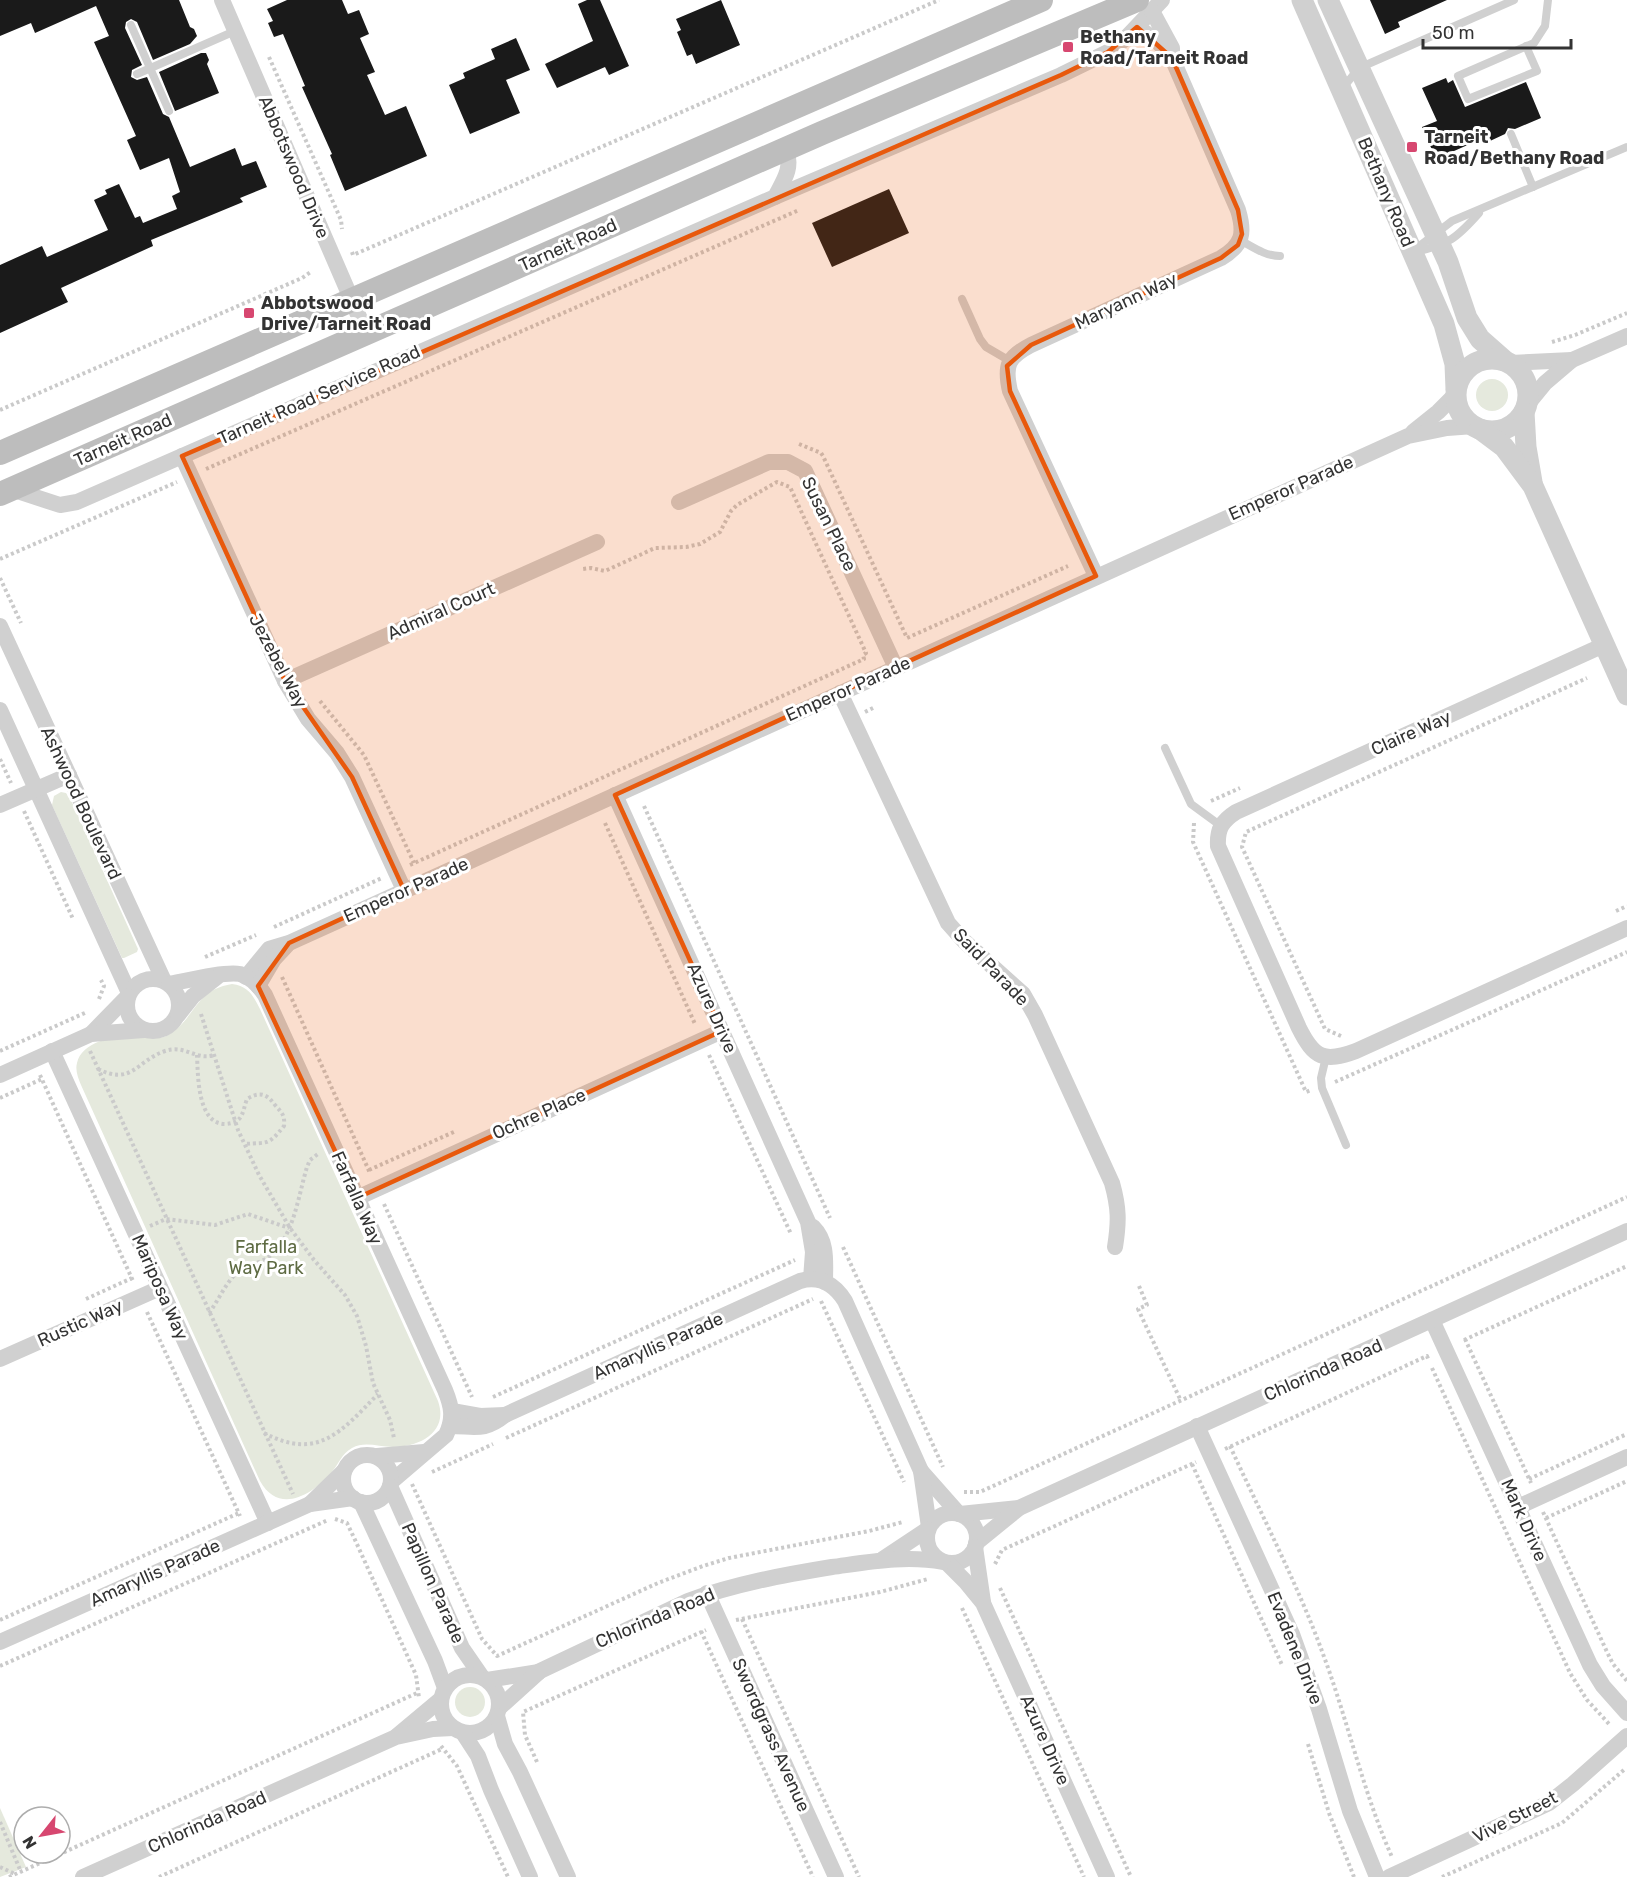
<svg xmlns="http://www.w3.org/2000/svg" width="1627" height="1877" font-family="Rubik,sans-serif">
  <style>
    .green { fill: #e5e9dd }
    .building { fill: #1a1a1a }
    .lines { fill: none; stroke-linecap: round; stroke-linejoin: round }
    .path { stroke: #cacaca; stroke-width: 4; stroke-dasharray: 3 3; stroke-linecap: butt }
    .service { stroke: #d0d0d0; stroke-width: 8 }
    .minor { stroke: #d0d0d0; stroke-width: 16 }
    .tertiary { stroke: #d0d0d0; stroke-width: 21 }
    .secondary { stroke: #bdbdbd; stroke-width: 24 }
    .marked { fill: #e8590c; fill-opacity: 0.2; stroke: #e8590c; stroke-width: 4.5; stroke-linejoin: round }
    .poi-dot { fill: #d74770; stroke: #fff; stroke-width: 2 }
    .labels { text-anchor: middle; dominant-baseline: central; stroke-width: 6; stroke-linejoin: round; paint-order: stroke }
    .poi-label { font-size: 18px; font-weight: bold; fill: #333; stroke: #fff; text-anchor: start }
    .street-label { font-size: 18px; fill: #333; stroke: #fff }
    .park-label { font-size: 18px; fill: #5e6b43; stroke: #fff }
  </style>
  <rect width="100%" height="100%" fill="#fff"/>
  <g class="green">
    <circle cx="1492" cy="395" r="16"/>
    <polygon points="61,792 66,793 71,800 138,949 137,952 124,958 122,958 52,805 54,796"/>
    <path d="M232 984C248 986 253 995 260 1009L438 1401C449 1432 420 1447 393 1447 378 1447 365 1441 352 1448 341 1454 339 1464 331 1473 312 1495 279 1515 260 1481L81 1085C78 1078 75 1070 77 1063 82 1040 118 1035 137 1036 148 1036 158 1041 168 1035 195 1020 194 990 232 984Z"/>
    <circle cx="470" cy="1702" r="15"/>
    <polygon points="0,1808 26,1867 0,1877"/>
  </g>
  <g class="building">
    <polygon points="0,0 179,0 190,27 194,29 197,36 190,44 153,60 137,22 131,19 126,22 125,28 142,65 132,70 131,77 137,80 147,77 163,114 169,117 190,167 235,148 242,166 256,161 267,187 240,198 243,202 151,240 153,246 61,288 68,302 0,333 0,265 42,246 47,257 108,230 94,200 107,194 105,190 119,184 135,218 140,216 143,223 177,209 172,196 180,192 169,158 140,170 127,140 136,136 94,42 109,36 96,6 35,33 31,23 0,36"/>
    <polygon points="287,0 342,0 348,14 359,10 369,34 360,38 375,72 367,75 385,115 406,106 427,156 345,191 330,155 332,154 302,87 305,86 283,34 274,37 268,23 273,21 267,9"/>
    <polygon points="587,0 600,0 629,66 609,75 605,67 557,88 545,64 593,41 578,4"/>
    <polygon points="721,0 740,45 696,64 692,54 687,56 677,32 681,30 676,19"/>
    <polygon points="1370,0 1447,0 1398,22 1400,27 1385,34"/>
    <polygon points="516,38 530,70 506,80 520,113 470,134 449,85 465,78 463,73 495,59 491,49"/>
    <polygon points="201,53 206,53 209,60 207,64 219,93 175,111 159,72"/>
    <polygon points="1446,78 1448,83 1453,80 1465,107 1526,82 1541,118 1515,129 1508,128 1505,134 1490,141 1488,136 1436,159 1422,127 1437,121 1422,88"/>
    <polygon points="889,189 909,233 832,267 812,223"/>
  </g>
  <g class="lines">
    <g class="path">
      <polyline points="269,57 341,220 342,229"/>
      <polyline points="352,252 353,255 939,0"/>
      <polyline points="1552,342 1575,335 1627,313"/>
      <polyline points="0,410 302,278 312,271"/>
      <polyline points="799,444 821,453 823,456 907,638 1068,566"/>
      <polyline points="206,469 799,210"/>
      <polyline points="0,559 177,482"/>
      <polyline points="0,578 21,623"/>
      <polyline points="320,701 364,755 414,863"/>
      <polyline points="865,712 875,707"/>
      <polyline points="0,759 11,783"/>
      <polyline points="1211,801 1240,788"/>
      <polyline points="644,806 830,1218"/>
      <polyline points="24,811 73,919"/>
      <polyline points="605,823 695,1024"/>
      <polyline points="1194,823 1193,842 1306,1092 1311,1090"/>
      <polyline points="410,865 864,659 863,655 866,653 790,487 777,482 737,505 731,511 720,532 700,544 686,547 655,548 605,571 591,568 583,569"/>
      <polyline points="1616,911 1627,906"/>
      <polyline points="274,927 382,878"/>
      <polyline points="205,957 256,935"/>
      <polyline points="282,977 370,1173"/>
      <polyline points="99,999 104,986 101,980"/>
      <polyline points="201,1014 238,1130 259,1175 290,1228 314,1260 345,1295 357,1316 366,1346 373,1383 390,1420 394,1438"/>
      <polyline points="1341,1036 1325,1029 1242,847 1246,832 1587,678"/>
      <polyline points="0,1051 87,1012"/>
      <polyline points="90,1051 293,1494"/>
      <path d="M197 1055C198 1074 197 1124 225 1124 244 1123 242 1112 247 1099 260 1091 267 1094 275 1105 282 1113 285 1115 284 1126 268 1146 268 1142 245 1144"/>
      <polyline points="709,1055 791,1234"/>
      <path d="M98 1069C132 1086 136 1061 165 1051 185 1044 196 1061 214 1055"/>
      <polyline points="40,1075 133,1281"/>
      <polyline points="1335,1082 1627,952"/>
      <polyline points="0,1098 42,1079"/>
      <polyline points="369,1170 456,1131"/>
      <polyline points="384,1204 472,1397"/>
      <polyline points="150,1226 166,1219 215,1225 248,1214 289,1228"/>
      <polyline points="843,1247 943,1467"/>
      <polyline points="1139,1286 1147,1305 1138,1309 1181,1401"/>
      <polyline points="86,1299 132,1278"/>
      <polyline points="821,1301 904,1482"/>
      <polyline points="147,1312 240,1516"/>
      <path d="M209 1313C219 1300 225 1283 238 1272 247 1264 258 1264 267 1258 294 1239 298 1196 307 1167L310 1160 318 1154"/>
      <polyline points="1465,1339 1531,1483"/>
      <polyline points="1464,1340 1627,1266"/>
      <polyline points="1432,1368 1570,1673 1587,1700 1610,1725"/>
      <polyline points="493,1397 795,1260"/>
      <path d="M264 1433C318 1461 341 1432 378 1394"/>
      <polyline points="506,1438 813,1299"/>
      <path d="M1230 1446C1261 1514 1298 1585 1323 1654 1348 1721 1363 1792 1392 1857"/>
      <polyline points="1225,1449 1427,1356 1429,1361"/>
      <polyline points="1192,1464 1282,1665"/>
      <polyline points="432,1472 493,1444"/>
      <polyline points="1529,1479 1627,1434"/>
      <polyline points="412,1484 482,1639 497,1656 658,1583 703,1566 729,1558 869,1531 903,1522"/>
      <polyline points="964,1492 980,1492 1627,1197"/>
      <polyline points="1543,1512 1607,1652 1613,1664 1627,1681"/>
      <polyline points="1546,1518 1627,1481"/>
      <polyline points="335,1519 347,1523 356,1542 416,1675 419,1698"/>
      <polyline points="995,1564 1002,1550 1196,1462"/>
      <polyline points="1000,1588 1131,1877"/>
      <polyline points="962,1608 1084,1877"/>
      <polyline points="742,1619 859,1877"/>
      <polyline points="0,1620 239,1513"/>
      <polyline points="736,1620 880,1592 928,1579"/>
      <polyline points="701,1631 813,1877"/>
      <polyline points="0,1666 328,1520"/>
      <polyline points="1308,1744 1329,1813 1354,1877"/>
      <polyline points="441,1746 457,1766 508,1877"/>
      <polyline points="537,1762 525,1735 523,1712 706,1630"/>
      <polyline points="0,1822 21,1872"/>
      <polyline points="0,1867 15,1874"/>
      <polyline points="9,1877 417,1693"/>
      <polyline points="159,1877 442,1749"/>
      <polyline points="1442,1877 1562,1823 1625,1769"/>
    </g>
    <g class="service">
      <polyline points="131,25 169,111"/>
      <polyline points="1526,46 1537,71 1468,99 1458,76 1534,43 1545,26 1548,0"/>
      <polyline points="137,74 235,31"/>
      <polyline points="1342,89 1359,68 1514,0"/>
      <polyline points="1511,134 1533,187"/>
      <path d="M1240 240C1253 247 1265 256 1280 256"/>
      <polyline points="1413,251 1452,221 1627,147"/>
      <path d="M1415 252C1449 244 1456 239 1479 213"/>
      <polyline points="962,299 980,339 986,347 1010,361"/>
      <polyline points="1165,748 1191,804 1221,826"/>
      <polyline points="1326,1057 1321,1078 1322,1088 1346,1145"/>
    </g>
    <g class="minor">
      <polyline points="222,0 366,333"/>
      <polyline points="1137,27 1156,40 1170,55"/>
      <polyline points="775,197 1061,75 1108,52 1125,39 1162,0"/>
      <polyline points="1511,363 1572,360"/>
      <polyline points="1527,405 1545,383 1572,360 1627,336"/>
      <polyline points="1413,432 1438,412 1455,395"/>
      <polyline points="182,456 285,681 308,719 337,753 352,777 404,890"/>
      <path d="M11 489 60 505 77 502 775 197C784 180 793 168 786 149"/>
      <polyline points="679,502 769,462 788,462 805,471 896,668"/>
      <path d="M1096 576 1010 391C1004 365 1008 357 1031 345L1221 258C1243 245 1245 233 1238 210L1172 58V48L1152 11"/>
      <polyline points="0,626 164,981"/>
      <path d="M1604 645 1236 812C1222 821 1217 829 1218 846L1299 1028C1314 1058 1324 1063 1356 1051L1627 928"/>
      <polyline points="285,681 597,542"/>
      <path d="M840 693 948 923 964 941 1023 994 1035 1015 1112 1183C1119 1208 1119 1222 1115 1247"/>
      <polyline points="0,710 129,993"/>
      <polyline points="615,795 808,1222 813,1252 811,1279"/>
      <polyline points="0,805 69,775"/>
      <polyline points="246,977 269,949 289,943 1408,436 1447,428 1474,426"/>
      <circle cx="153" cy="1005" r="26"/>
      <path d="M169 984C185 981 225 971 240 974 251 977 259 986 265 995L445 1390C452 1407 454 1418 446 1435L391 1482"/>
      <polyline points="258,986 274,959 287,945"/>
      <polyline points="178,1015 193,996 217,977"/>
      <polyline points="91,1034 128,996"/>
      <polyline points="52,1051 268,1523"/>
      <polyline points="0,1075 91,1034 144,1030"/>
      <polyline points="357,1198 722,1031"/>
      <path d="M813 1227C828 1242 825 1262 825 1282"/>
      <polyline points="1432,1320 1590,1665 1603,1686 1627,1713"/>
      <polyline points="0,1359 160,1288"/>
      <polyline points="452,1411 480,1416 505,1415"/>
      <path d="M450 1426C475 1426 484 1432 505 1415L800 1281C820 1275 835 1285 845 1301L921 1471 959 1514"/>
      <polyline points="1197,1426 1292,1634 1319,1709 1350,1811 1377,1877"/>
      <circle cx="367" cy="1479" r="24"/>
      <polyline points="377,1456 424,1452"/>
      <polyline points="921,1471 929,1527"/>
      <polyline points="390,1486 462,1648 482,1677"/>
      <polyline points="361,1502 435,1661 445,1688"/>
      <polyline points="310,1504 344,1471"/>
      <polyline points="1518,1507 1627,1457"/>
      <circle cx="952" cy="1538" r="25"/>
      <polyline points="960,1514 1019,1508"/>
      <polyline points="976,1543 1019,1508 1627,1231"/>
      <polyline points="975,1547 983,1602"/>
      <polyline points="883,1559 928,1529"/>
      <polyline points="947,1563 965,1581 983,1603 1107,1877"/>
      <polyline points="707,1593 836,1877"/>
      <polyline points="0,1642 310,1504 353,1498"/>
      <circle cx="470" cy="1704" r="29"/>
      <polyline points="487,1680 539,1672"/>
      <path d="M499 1708 540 1671 688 1601C734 1584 783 1575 832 1567 869 1562 906 1555 943 1562"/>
      <polyline points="497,1716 505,1744 520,1772 568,1877"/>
      <polyline points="463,1733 478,1756 491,1790 530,1877"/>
      <polyline points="397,1736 440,1700"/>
      <polyline points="83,1877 396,1737 433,1729 453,1728"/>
      <polyline points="1389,1877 1549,1803 1573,1784 1627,1736"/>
    </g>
    <g class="tertiary">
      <polyline points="1302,0 1444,324 1455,364 1456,389"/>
      <polyline points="1328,0 1448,262 1467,318 1480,339 1505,361"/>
      <circle cx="1492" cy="395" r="36"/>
      <polyline points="1524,412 1526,447 1532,482"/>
      <polyline points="1480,429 1504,447 1533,486 1627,695"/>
    </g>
    <g class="secondary">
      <polyline points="0,453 1041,0"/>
      <polyline points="0,494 822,133 1137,0"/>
    </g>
  </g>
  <path class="marked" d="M1137 27 1172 58 1238 210 1242 234 1238 245 1221 258 1031 345 1007 366 1010 391 1096 576 615 795 722 1031 357 1198 258 986 289 943 404 890 352 777 285 681 182 456 1061 75 1108 52Z"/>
  <g class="poi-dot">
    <rect x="1062" y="41" width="12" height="12" rx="3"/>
    <rect x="1406" y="141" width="12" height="12" rx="3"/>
    <rect x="243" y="307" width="12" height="12" rx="3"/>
  </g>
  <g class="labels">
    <g class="poi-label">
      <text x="1080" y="37">Bethany<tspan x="1080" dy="21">Road/Tarneit Road</tspan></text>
      <text x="1424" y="137">Tarneit<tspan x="1424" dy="21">Road/Bethany Road</tspan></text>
      <text x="261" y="303">Abbotswood<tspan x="261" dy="21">Drive/Tarneit Road</tspan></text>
    </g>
    <g class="street-label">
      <text transform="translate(294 167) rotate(67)">Abbotswood Drive</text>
      <text transform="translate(1386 192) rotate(67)">Bethany Road</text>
      <text transform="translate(568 245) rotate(-24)">Tarneit Road</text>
      <text transform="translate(1126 301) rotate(-25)">Maryann Way</text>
      <text transform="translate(319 395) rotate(-24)">Tarneit Road Service Road</text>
      <text transform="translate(123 440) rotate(-24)">Tarneit Road</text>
      <text transform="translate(1291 488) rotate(-24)">Emperor Parade</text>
      <text transform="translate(829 524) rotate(64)">Susan Place</text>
      <text transform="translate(441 611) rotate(-24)">Admiral Court</text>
      <text transform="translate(278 661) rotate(62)">Jezebel Way</text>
      <text transform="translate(848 689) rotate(-24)">Emperor Parade</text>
      <text transform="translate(1411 733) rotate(-24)">Claire Way</text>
      <text transform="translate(81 803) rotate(65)">Ashwood Boulevard</text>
      <text transform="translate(406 890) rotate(-24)">Emperor Parade</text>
      <text transform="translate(991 967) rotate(46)">Said Parade</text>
      <text transform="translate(712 1008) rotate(66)">Azure Drive</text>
      <text transform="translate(539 1114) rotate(-24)">Ochre Place</text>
      <text transform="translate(357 1198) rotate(66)">Farfalla Way</text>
      <text transform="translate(160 1287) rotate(66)">Mariposa Way</text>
      <text transform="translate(80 1323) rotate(-24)">Rustic Way</text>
      <text transform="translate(658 1346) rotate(-24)">Amaryllis Parade</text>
      <text transform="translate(1323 1370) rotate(-24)">Chlorinda Road</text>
      <text transform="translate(1524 1520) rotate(66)">Mark Drive</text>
      <text transform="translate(155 1573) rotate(-24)">Amaryllis Parade</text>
      <text transform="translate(433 1583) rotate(66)">Papillon Parade</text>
      <text transform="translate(655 1618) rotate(-23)">Chlorinda Road</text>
      <text transform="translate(1295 1648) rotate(68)">Evadene Drive</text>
      <text transform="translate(771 1735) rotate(66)">Swordgrass Avenue</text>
      <text transform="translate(1045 1740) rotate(66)">Azure Drive</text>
      <text transform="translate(1515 1817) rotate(-27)">Vive Street</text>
      <text transform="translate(207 1822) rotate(-24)">Chlorinda Road</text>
    </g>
    <g class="park-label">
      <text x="266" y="1247">Farfalla<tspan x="266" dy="21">Way Park</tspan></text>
    </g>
  </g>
  <g transform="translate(42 1835) rotate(239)"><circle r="28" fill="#ffffff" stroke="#adadad" stroke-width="1.5"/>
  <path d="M0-4.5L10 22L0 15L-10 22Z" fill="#d74770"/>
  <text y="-9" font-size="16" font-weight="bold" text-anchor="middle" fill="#333333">N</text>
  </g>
  <path d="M1423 39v9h148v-9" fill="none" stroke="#333333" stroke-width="3"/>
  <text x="1432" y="39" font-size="18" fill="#333333" stroke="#ffffff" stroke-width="4.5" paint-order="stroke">50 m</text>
</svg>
